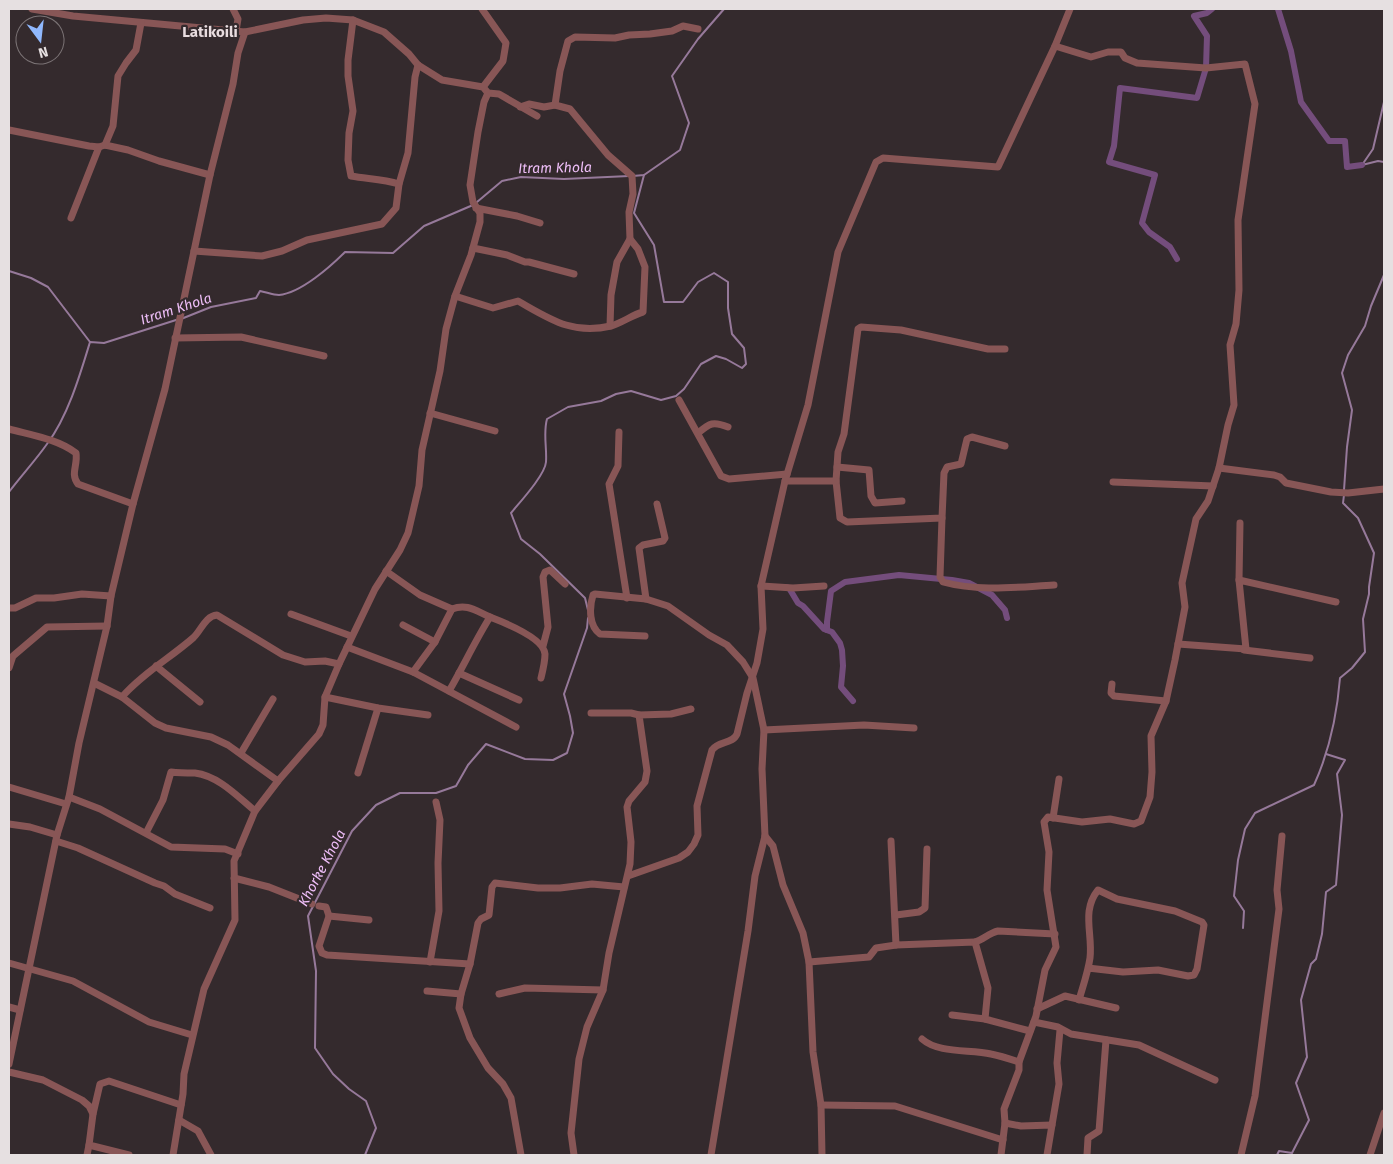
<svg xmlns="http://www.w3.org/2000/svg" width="1393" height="1164" font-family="'Fira Sans',sans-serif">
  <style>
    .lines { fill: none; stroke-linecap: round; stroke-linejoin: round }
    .stream { stroke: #96799a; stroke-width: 2 }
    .canal { stroke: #744d7c; stroke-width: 6 }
    .minor { stroke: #885656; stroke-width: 7 }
    .labels { text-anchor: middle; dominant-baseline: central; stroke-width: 4.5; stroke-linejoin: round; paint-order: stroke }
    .water-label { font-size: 14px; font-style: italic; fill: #eebef8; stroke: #342a2d }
    .quarter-label { font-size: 15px; font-weight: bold; fill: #e8dcdf; stroke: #342a2d }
  </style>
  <rect width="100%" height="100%" fill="#342a2d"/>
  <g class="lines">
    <g class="stream">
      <polyline points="1384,102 1373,149 1362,165 1378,161 1384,162"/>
      <polyline points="633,176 644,175 680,150 689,123 672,76 698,39 724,9"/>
      <polyline points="477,202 502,181 521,177 564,179 629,176"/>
      <polyline points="9,271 31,278 48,287 90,342"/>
      <path d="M181 319 211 307 256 298 260 291C266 292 273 295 279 295 301 293 331 266 345 252L393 253 424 226 473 205"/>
      <polyline points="1344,490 1347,447 1352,410 1342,373 1348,355 1365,326 1371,306 1384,275"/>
      <path d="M9 492C21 476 35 461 47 444 68 416 80 375 90 342L104 343 176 320"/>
      <path d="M588 610 585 598 540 554 521 539 511 513C520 502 545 475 546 462 547 447 543 433 547 419L568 407 601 401 616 394 631 391 661 400 676 396 684 389 701 364 716 356 726 359 742 368 746 364 744 348 732 334 728 308V282L714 273 698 282 683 302H664L654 245 634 213 644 175"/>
      <path d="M1243 928 1244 911 1234 896 1238 860 1245 829 1255 813 1314 785C1329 752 1337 715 1340 678L1352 668 1365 652 1363 619 1369 594V587L1374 553 1358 518 1343 503 1344 495"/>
      <polyline points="365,1155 376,1128 366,1101 349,1089 333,1074 315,1048 316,971 308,916 352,831 376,805 400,793 436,793 456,786 468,765 486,744 525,759 553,760 567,753 573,733 570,716 564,694 587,628 588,618"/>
      <polyline points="1277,1155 1279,1151 1292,1153 1309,1120 1296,1083 1307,1057 1301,1000 1311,964 1316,959 1322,934 1326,892 1336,885 1342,815 1337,774 1345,760 1326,754"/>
    </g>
    <g class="canal">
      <polyline points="1278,9 1291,51 1301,102 1329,141 1345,141 1347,167 1362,165"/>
      <polyline points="1177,259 1170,247 1149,232 1142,223 1155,175 1109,162 1114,146 1120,88 1197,98 1206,68 1207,36 1194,16 1207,13 1212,9"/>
      <polyline points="785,587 789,588 798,603 803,606 824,629 832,632 840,643 842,650 843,666 841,687 853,701"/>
      <polyline points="827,630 827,622 831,591 845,582 899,575 952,580 969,583 992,595 1005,610 1007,618"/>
    </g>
    <g class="minor">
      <polyline points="32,9 73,16 245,32 303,20 326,18 353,20 384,32 409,54 418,65 442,80 483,87 488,93 499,94 537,116"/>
      <polyline points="233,9 238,19 236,31"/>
      <polyline points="482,9 506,43 503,61 483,87"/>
      <path d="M353 20 348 60V76L353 111 349 133 348 160 351 176C368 179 383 179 399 184"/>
      <polyline points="555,105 560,71 568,41 575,37 615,38 629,35 650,34 672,31 683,26 698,29"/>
      <polyline points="9,130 89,146 99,147 105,145 128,150 159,161 210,175"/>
      <polyline points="105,145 113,126 118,76 126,63 136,50 141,23"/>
      <polyline points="476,208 517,216 540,223"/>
      <polyline points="71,218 99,147"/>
      <polyline points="473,248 507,255 525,262 529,262 574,274"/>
      <polyline points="194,251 262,256 282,251 307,240 382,224 396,208 399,184 408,153 415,77 418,65"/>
      <path d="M455 296 493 308 518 301C550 319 572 335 611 326 622 323 632 315 643 312L645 267 638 249 630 239 629 212 633 194 632 176 608 155 570 109 555 105 544 107 529 104 520 107"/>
      <polyline points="610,326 611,295 617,262 630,239"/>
      <polyline points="175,338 241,337 324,356"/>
      <polyline points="1005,349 988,349 901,330 861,327 858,329 844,434 838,452 836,481 840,518 847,522 942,518 944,473 947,467 961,464 967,439 972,437 1005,446"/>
      <polyline points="679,400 721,476 729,479 787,474"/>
      <polyline points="430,413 495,431"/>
      <path d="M9 429C31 435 58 439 76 453 78 465 70 474 78 484L133 504"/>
      <polyline points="619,432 618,466 609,484 627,598"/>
      <path d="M698 433C710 423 713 421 728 427"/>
      <polyline points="837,467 869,470 871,496 875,503 902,501"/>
      <polyline points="1219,468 1274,475 1280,477 1286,483 1331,492 1348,493 1384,489"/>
      <polyline points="785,481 836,481"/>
      <polyline points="1113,482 1213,486"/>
      <path d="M942 518 940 577 943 582C979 592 1017 587 1054 585"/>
      <polyline points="386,571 420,595 452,609 435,642 413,672"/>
      <polyline points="1239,580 1240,523"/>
      <polyline points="761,586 793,588 824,586"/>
      <polyline points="646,599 639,548 643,545 663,541 665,538 657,504"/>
      <polyline points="9,608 15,608 36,598 54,598 82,594 111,596"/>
      <path d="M452 609C467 603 476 611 490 617"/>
      <polyline points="291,614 351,636"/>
      <polyline points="403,625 435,642"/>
      <path d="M645 636 600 634C589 626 589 608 593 595L595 594 646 599 668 606 709 635 727 645 743 662 753 678 764 730 762 769 765 836 755 876 748 931 711 1155"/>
      <polyline points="1178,644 1246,649 1239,580 1336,602"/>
      <polyline points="543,646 548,627 543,577 545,572 550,570 565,584"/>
      <polyline points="347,647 413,672 516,727"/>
      <polyline points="1244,650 1310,658"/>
      <polyline points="156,666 200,702"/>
      <polyline points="9,668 13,656 47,627 107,626"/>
      <polyline points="459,673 519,700"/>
      <polyline points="94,683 122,697 155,723 166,728 211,737 228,745 278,781"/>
      <polyline points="1112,684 1111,693 1114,696 1166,701"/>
      <path d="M449 691C463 667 475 641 490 617 503 622 544 638 545 654 545 661 543 670 541 678"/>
      <path d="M122 697C142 674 170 658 193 638 201 631 205 616 217 615L283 655 305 662 325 661 339 664"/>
      <polyline points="325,697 378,708 428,715"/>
      <polyline points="591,713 631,713 639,715"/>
      <polyline points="764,730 864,725 914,728"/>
      <polyline points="241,753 273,699"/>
      <polyline points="358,773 378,708"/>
      <polyline points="9,787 66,804"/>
      <polyline points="69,797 100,809 171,847 225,849 238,854"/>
      <polyline points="1053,818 1059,779"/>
      <polyline points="9,824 30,827 57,835"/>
      <path d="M146 833 163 800 171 772C179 773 187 773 195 773 219 776 238 797 255 811"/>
      <polyline points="765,836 773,846 783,885 803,933 809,962 813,1052 821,1105 822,1155"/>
      <polyline points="56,841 78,848 155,883 164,886 175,894 210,908"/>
      <polyline points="891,841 896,945 975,942 988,988 985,1019 1030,1031"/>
      <path d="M628 876 679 858 688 852 694 844 698 835 697 806 712 750C718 741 733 744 737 734L747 693 757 663 763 629 761 586 785 481 808 405 838 252 876 162 883 158 998 167 1055 46 1070 9"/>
      <polyline points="234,878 269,887 312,904"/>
      <polyline points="319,906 326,907 329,916 319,946 322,953 327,955 470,964 461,994 459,1008 470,1038 488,1068 503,1084 511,1098 521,1155"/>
      <polyline points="896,915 919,912 925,908 927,849"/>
      <polyline points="329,916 369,920"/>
      <path d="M975 942C984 939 989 933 998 931L1055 934"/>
      <polyline points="430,962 439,911 438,863 440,820 436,802"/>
      <polyline points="809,962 869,957 876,948 896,945"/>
      <polyline points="9,963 73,981 149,1022 192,1035"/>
      <polyline points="470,964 478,923 481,919 489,915 492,887 495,883 538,888 560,888 592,884 624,887"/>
      <polyline points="427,991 461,994"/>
      <polyline points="499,994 525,988 603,990"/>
      <path d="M1079 1000C1083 986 1088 972 1090 958 1093 934 1081 911 1098 890L1117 899 1175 911 1202 922 1204 925 1197 969 1194 975 1188 976 1158 970 1123 972 1088 968"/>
      <polyline points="9,1007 20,1010"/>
      <polyline points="1037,1009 1065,996 1116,1008"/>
      <polyline points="952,1015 985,1019"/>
      <polyline points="1034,1022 1058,1027 1071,1034 1139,1045 1215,1080"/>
      <path d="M922 1039C939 1054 970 1049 991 1054 1001 1056 1010 1059 1019 1062"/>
      <polyline points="9,1064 57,835 69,797 79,743 107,626 111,596 133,504 165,389 210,175 233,84 238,53 245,32"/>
      <polyline points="9,1072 43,1080 82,1100 89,1106 93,1114 89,1145 129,1155"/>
      <polyline points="821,1105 895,1106 1003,1140"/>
      <polyline points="93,1114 100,1084 109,1081 181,1105"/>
      <polyline points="179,1120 198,1131 211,1155"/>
      <polyline points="1005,1123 1021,1126 1052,1125 1047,1155"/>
      <polyline points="1052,1125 1059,1084 1057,1063 1060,1030"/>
      <polyline points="87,1155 89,1145"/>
      <polyline points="173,1155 183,1094 184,1074 204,989 235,920 234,861 255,811 278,781 319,734 323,725 325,697 339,664 375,589 400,550 408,533 419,486 422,450 440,371 446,329 455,296 471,255 480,222 480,213 473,202 470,185 478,132 484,102 488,93"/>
      <polyline points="574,1155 571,1133 579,1059 587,1027 603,990 609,953 630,864 631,842 627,807 629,801 645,782 647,771 639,715 671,714 691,709"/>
      <polyline points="1001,1155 1005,1123 1004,1109 1019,1070 1019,1062 1036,1016 1045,970 1056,947 1047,890 1049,852 1044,822 1048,817 1082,822 1110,819 1134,824 1141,821 1150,797 1152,772 1151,736 1166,701 1175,660 1185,607 1182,583 1196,519 1208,501 1219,468 1228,425 1234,405 1230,345 1236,324 1239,290 1238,220 1255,104 1245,64 1206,68 1137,63 1125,58 1121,52 1108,52 1091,57 1055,46"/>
      <polyline points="1087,1155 1088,1138 1099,1131 1106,1040"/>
      <polyline points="1241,1155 1255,1096 1279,909 1277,890 1282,836"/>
      <polyline points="1370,1155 1384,1113"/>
    </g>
  </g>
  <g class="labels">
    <g class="water-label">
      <text transform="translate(555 168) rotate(-1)">Itram Khola</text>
      <text transform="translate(176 309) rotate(-18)">Itram Khola</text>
      <text transform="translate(322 868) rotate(-62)">Khorke Khola</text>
    </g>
    <g class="quarter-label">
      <text x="210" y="32">Latikoili</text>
    </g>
  </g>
  <rect width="1393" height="1164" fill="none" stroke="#e6e0e1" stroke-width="20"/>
  <g transform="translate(40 40) rotate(165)"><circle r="24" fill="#342a2d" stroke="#7b7375"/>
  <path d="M0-4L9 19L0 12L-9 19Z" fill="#90b8fd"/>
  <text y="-8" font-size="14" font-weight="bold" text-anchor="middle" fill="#e6e0e1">N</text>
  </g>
</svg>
